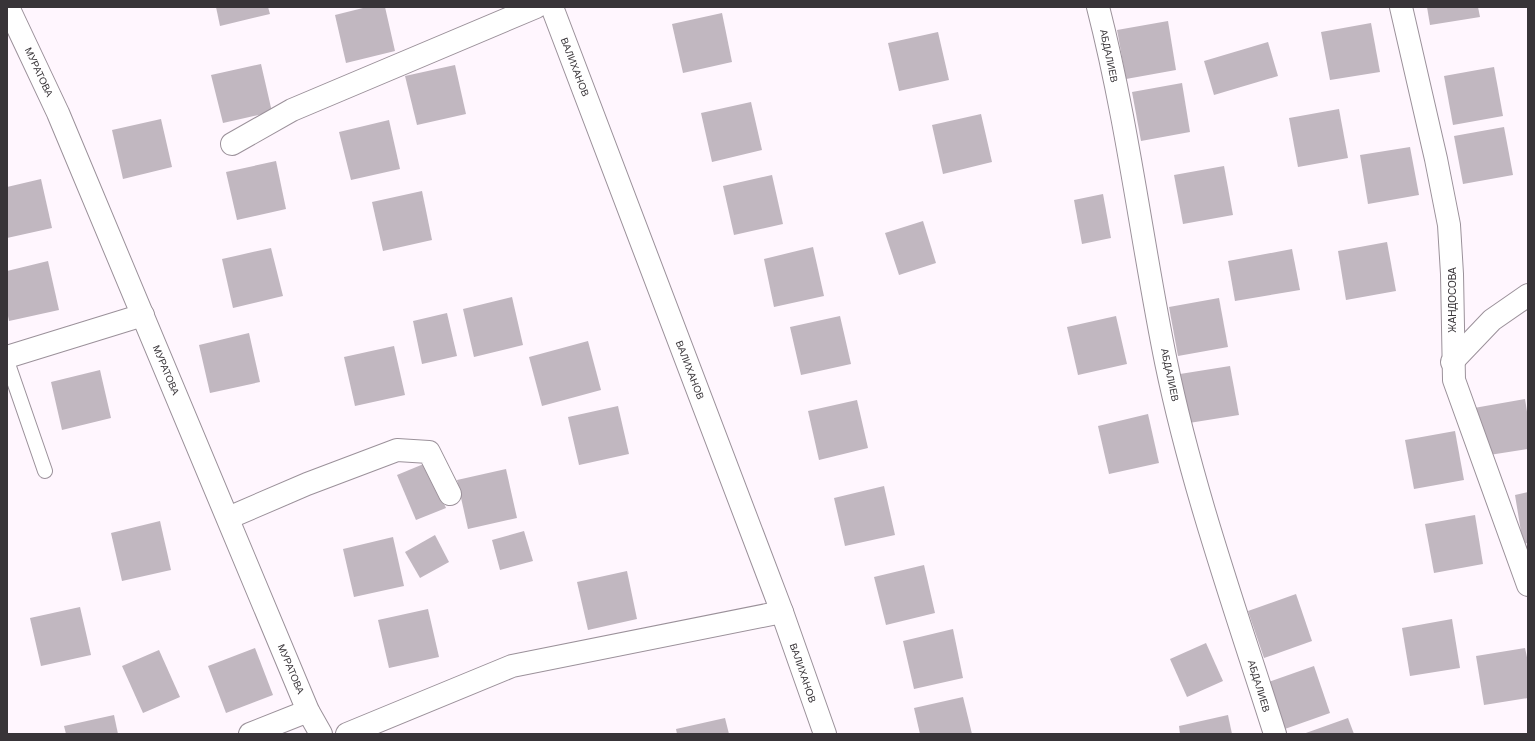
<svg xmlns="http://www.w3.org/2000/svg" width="1535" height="741" font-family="Arial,sans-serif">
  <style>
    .building { fill: #c1b7c0 }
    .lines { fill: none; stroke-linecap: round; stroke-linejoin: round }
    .lane-casing { stroke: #9b919a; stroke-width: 16 }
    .street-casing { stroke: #9b919a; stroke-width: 24 }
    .lane { stroke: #fff; stroke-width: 14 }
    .street { stroke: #fff; stroke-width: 22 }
    .labels { text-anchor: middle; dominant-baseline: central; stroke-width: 3; stroke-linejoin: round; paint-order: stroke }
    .street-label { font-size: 10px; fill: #383438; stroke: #fff }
  </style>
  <rect width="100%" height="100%" fill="#fff6fe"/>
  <g class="building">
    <polygon points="216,7 268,7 270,14 220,26"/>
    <polygon points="367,7 385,7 395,51 346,63 335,15"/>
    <polygon points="1427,7 1478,7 1480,17 1430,25"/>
    <polygon points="722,13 732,62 683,73 672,24"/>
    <polygon points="1168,21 1176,70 1126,79 1117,30"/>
    <polygon points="1371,23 1380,72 1330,80 1321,32"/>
    <polygon points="938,32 949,80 899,91 888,43"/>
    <polygon points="1268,42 1278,76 1214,95 1204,61"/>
    <polygon points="261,64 272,112 223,123 211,75"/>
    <polygon points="455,65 466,114 417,125 405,76"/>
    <polygon points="1494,67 1503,116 1453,125 1444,76"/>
    <polygon points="1182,83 1190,132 1141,141 1132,92"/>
    <polygon points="751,102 762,150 712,162 701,113"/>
    <polygon points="1339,109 1348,158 1298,167 1289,118"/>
    <polygon points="981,114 992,162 943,174 932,125"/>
    <polygon points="161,119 172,167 123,179 112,130"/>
    <polygon points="389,120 400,169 351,180 339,132"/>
    <polygon points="1504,127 1513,175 1463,184 1454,136"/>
    <polygon points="1410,147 1419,195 1368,204 1360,155"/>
    <polygon points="276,161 286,209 237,220 226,172"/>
    <polygon points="1224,166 1233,215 1183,224 1174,175"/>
    <polygon points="772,175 783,224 734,235 723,186"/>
    <polygon points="41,179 52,228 7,238 7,187"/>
    <polygon points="422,191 432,240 383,251 372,202"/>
    <polygon points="1103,194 1111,238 1082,244 1074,200"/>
    <polygon points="923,221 936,263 899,275 885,233"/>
    <polygon points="1387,242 1396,291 1346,300 1338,251"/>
    <polygon points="813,247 824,296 774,307 764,259"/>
    <polygon points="271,248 283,296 233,308 222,259"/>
    <polygon points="1292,249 1300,290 1235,301 1228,261"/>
    <polygon points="48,261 59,310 9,321 7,311 7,271"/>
    <polygon points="512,297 523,345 474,357 463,309"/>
    <polygon points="1219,298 1228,347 1178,356 1169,307"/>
    <polygon points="447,313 457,356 422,364 413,321"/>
    <polygon points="840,316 851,364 801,375 790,327"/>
    <polygon points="1116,316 1127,364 1078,375 1067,327"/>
    <polygon points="249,333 260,382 210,393 199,345"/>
    <polygon points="588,341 601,390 542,406 529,357"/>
    <polygon points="394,346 405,395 355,406 344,357"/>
    <polygon points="1230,366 1239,415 1189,423 1180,374"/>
    <polygon points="100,370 111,418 62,430 51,382"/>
    <polygon points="1525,399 1528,418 1528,449 1483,456 1474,408"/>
    <polygon points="857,400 868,448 819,460 808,411"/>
    <polygon points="618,406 629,454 579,465 568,417"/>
    <polygon points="1148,414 1159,463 1109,474 1098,426"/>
    <polygon points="1455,431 1464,480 1414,489 1405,440"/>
    <polygon points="426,463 446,508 416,520 397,475"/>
    <polygon points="506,469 517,518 468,529 457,480"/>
    <polygon points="884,486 895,535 845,546 834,498"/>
    <polygon points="1528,492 1528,543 1523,544 1515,495"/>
    <polygon points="1475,515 1483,564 1434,573 1425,524"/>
    <polygon points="160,521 171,570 122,581 111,533"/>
    <polygon points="524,531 533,561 500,570 492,540"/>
    <polygon points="435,535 449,562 420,578 405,552"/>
    <polygon points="393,537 404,586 354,597 343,549"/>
    <polygon points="924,565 935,613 886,625 874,577"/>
    <polygon points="627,571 637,619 588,630 577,582"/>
    <polygon points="1296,594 1312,641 1264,658 1248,611"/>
    <polygon points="80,607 91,655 41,666 30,618"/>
    <polygon points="428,609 439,657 389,668 378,620"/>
    <polygon points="1452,619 1460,668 1410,676 1402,628"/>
    <polygon points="953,629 963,678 914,689 903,641"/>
    <polygon points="1206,643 1223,681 1187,697 1170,659"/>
    <polygon points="255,648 273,695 226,713 208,666"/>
    <polygon points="1525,648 1528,662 1528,698 1484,705 1476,656"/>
    <polygon points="159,650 180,697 143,713 122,666"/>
    <polygon points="1314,666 1330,713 1282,730 1266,683"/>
    <polygon points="963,697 972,734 920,734 914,708"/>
    <polygon points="114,715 118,734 66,734 64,726"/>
    <polygon points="1228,715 1232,734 1180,734 1179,726"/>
    <polygon points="725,718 729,734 677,734 676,729"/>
    <polygon points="1348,718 1354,734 1303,734"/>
  </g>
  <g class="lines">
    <g class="lane-casing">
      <polyline id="lane" points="7,361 45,471"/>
    </g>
    <g class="street-casing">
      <g id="street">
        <polyline points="8,7 58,113 308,711 321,734"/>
        <polyline points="552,7 782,612 825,734"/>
        <path d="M1098 7C1128 124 1142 244 1166 362 1192 488 1236 611 1275 734"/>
        <polyline points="1401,7 1436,159 1449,225 1452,274 1454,380 1528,585"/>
        <polyline points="232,144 292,110 536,7"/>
        <polyline points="7,357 143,315"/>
        <polyline points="1452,362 1492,320 1528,295"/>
        <polyline points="228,518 307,484 397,450 429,452 450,494"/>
        <polyline points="250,734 308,711"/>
        <polyline points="347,734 512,666 782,612"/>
      </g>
    </g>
    <use href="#lane" class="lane"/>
    <use href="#street" class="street"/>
  </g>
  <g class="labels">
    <g class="street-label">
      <text transform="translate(1109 56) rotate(78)">АБДАЛИЕВ</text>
      <text transform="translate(575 67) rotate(69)">ВАЛИХАНОВ</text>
      <text transform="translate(39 72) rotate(65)">МУРАТОВА</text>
      <text transform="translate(1452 300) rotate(-90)">ЖАНДОСОВА</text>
      <text transform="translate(166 370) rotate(67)">МУРАТОВА</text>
      <text transform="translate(690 370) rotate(69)">ВАЛИХАНОВ</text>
      <text transform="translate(1170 375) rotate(78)">АБДАЛИЕВ</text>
      <text transform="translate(291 669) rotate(67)">МУРАТОВА</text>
      <text transform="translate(803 673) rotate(71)">ВАЛИХАНОВ</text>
      <text transform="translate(1259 686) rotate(73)">АБДАЛИЕВ</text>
    </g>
  </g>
  <rect width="1535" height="741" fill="none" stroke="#383438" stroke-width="16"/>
</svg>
